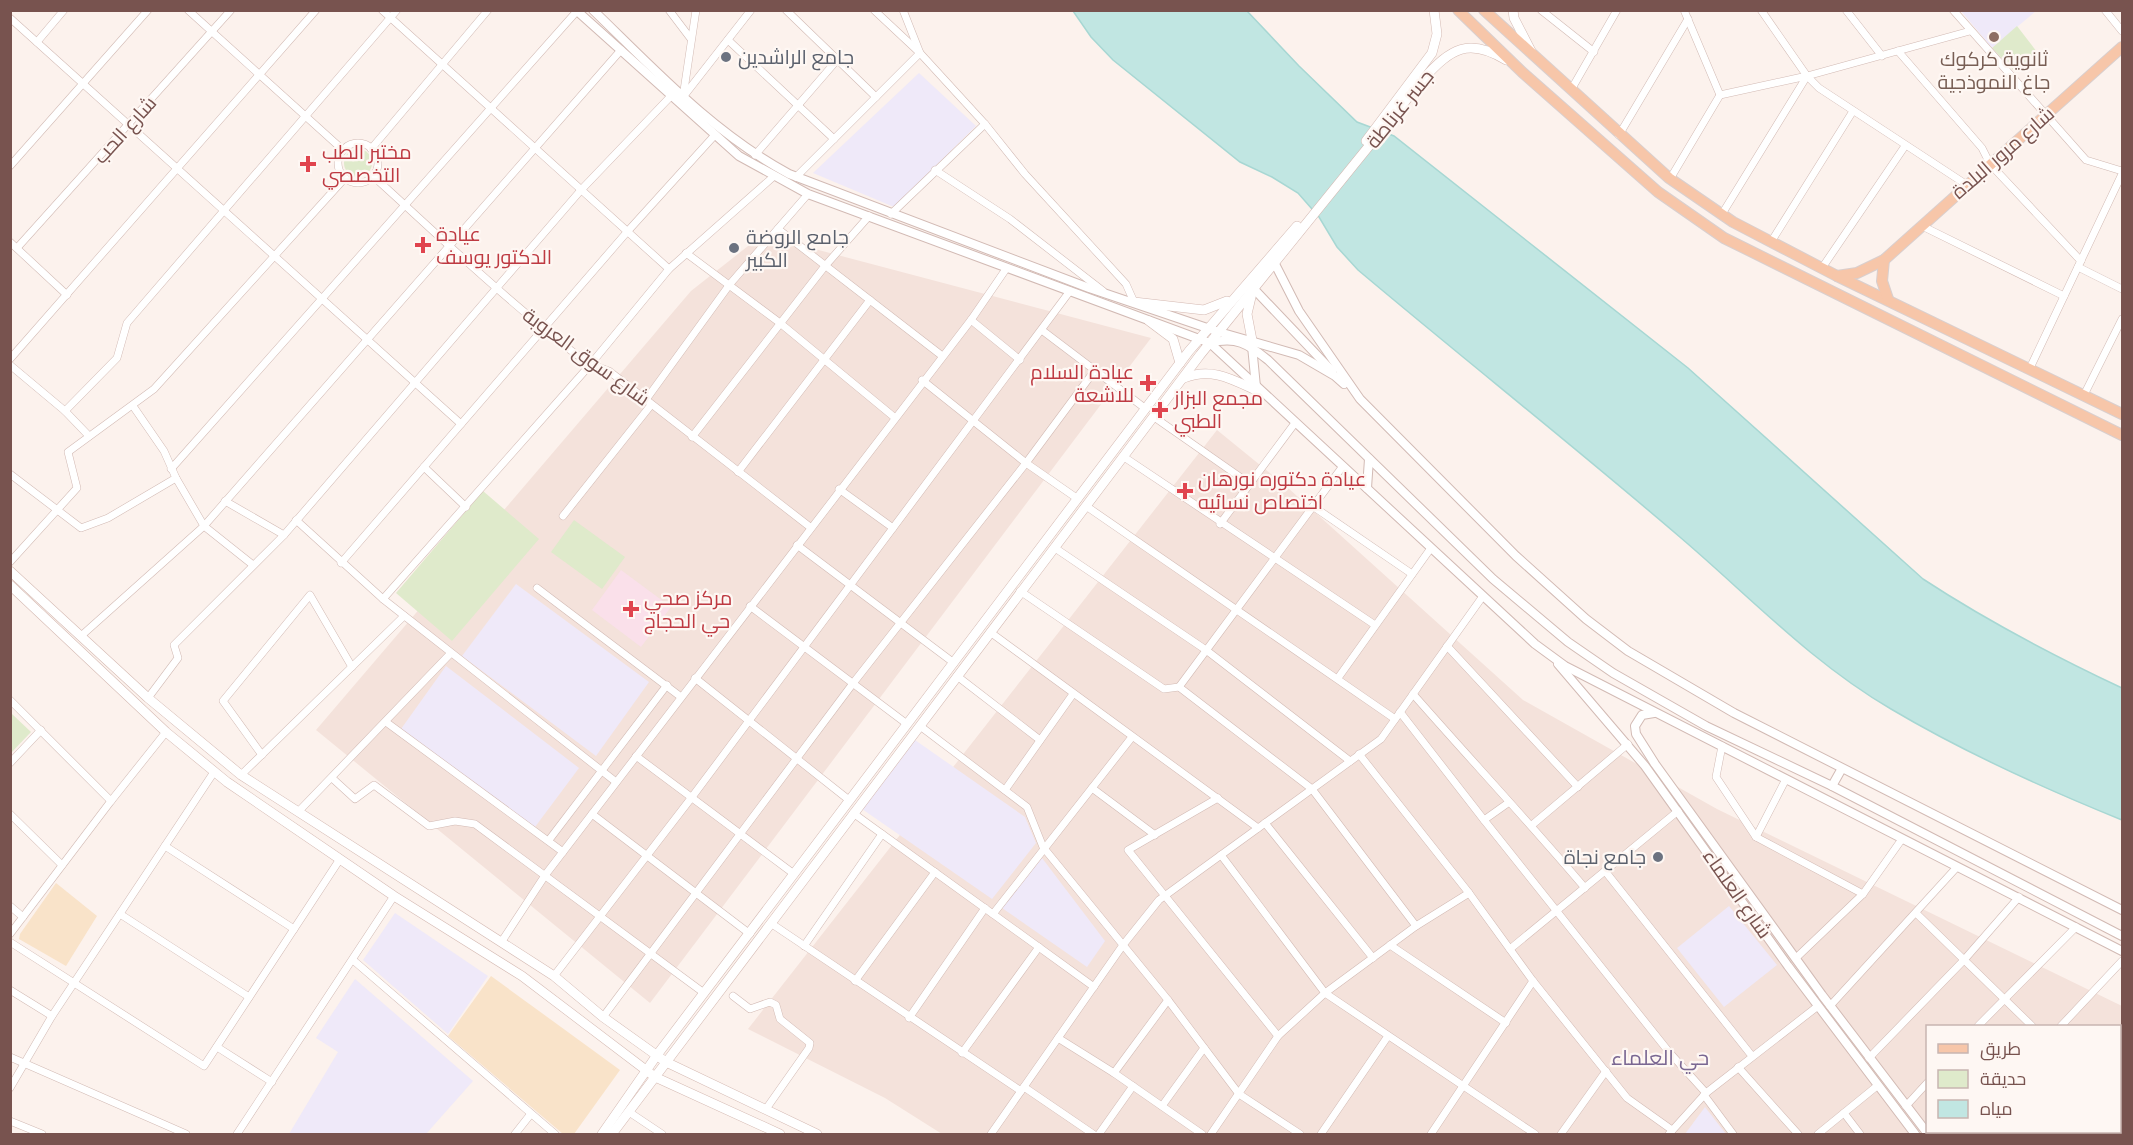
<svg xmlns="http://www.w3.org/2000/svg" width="2133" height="1145" font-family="Karla,Cairo,sans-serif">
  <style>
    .residential { fill: #f4e2db; fill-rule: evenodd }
    .education { fill: #efe9f9 }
    .medical { fill: #fae0ea }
    .green { fill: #dfeacb }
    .sand { fill: #f9e3c9 }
    .water { fill: #c1e6e2; stroke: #a7d7d3; stroke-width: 1.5 }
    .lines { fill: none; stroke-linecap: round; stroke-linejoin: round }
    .minor-casing { stroke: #d2bab4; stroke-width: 8 }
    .tertiary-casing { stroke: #d2bab4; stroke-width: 10 }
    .secondary-casing { stroke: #d4b9b2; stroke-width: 10 }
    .primary-casing { stroke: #d9cfce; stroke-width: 12 }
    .minor { stroke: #fff; stroke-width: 7 }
    .tertiary { stroke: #fff; stroke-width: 8 }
    .secondary { stroke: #fff; stroke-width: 9 }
    .primary { stroke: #f7c6a9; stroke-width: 10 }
    .education-dot { fill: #8d6e63; stroke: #fef7f3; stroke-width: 2 }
    .worship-dot { fill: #6b7280; stroke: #fef7f3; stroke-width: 2 }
    .health-dot { fill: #e0444e; stroke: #fef7f3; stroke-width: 2 }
    .labels { text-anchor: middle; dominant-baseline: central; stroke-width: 4.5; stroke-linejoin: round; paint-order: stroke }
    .worship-label { font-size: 20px; fill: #5b616d; stroke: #fef7f3; text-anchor: start }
    .education-label { font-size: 20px; fill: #785e54; stroke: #fef7f3 }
    .street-label { font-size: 20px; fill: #78534f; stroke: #fef7f3 }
    .health-label { font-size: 20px; fill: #be3a42; stroke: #fef7f3; text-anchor: start }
    .neighbourhood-label { font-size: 21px; fill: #7a6792; stroke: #fef7f3 }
  </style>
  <rect width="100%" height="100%" fill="#fcf2ed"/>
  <g class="residential">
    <polygon points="762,235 1151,338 650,1003 316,730 691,291"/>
    <path d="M1217 430 1287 487 1523 700 1717 809 2122 1006V1134H942L885 1098 748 1029ZM1928 1026H2120V1132H1928Z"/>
  </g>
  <g class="education">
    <polygon points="1961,11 2036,11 1992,48"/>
    <polygon points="919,73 976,126 894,207 813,173"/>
    <polygon points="516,584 649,682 596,756 462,656"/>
    <polygon points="446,666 579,768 535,827 401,729"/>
    <polygon points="915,740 1025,817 1036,843 992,899 862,809"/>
    <polygon points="1042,858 1105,941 1087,967 1002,908"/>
    <polygon points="1729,906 1777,965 1724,1007 1677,948"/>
    <polygon points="395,913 488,976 448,1034 363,960"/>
    <polygon points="355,979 473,1081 426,1134 289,1134 338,1052 316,1038"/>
    <polygon points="1705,1107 1726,1134 1685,1134"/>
  </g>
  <polygon class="medical" points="621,570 671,607 641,647 592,610"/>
  <g class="green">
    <polygon points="2017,26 2037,52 2015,72 1992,48"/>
    <circle cx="358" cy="163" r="14"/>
    <polygon points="483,491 539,539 452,641 396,593"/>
    <polygon points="574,520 625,557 602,589 551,552"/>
    <polygon points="12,714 31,732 11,753 10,716"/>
  </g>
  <g class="sand">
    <polygon points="56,883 97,916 66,966 19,939 20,934"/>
    <polygon points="491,976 620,1070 574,1134 563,1134 448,1036"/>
  </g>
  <path class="water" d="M1073 11H1247L1299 66 1357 122 1394 136 1688 368 1923 579C1987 621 2054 656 2122 688V820C2043 788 1965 753 1891 709 1812 663 1749 596 1681 538 1575 447 1465 360 1358 270L1337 247 1319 217 1298 193 1272 177 1240 162 1113 60 1091 37Z"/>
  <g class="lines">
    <g class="minor-casing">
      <g id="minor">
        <polyline points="188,10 343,150"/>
        <polyline points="382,10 669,269"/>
        <polyline points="669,10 691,39"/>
        <polyline points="786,10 876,97"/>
        <polyline points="874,10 920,53 985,124 1025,174 1126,284 1134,302"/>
        <polyline points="1541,10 1594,52"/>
        <polyline points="1684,10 1720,95"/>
        <polyline points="1761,10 1807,76 1819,88 1967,185"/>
        <polyline points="1846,10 1882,56"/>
        <polyline points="1953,10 2086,160 2122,171"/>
        <polyline points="2105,10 2122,31"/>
        <polyline points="10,18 461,424"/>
        <polyline points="728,40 834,139"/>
        <polyline points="37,42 64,10"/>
        <polyline points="1898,51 1982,148 1990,164 2081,261"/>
        <polyline points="1571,90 1617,10"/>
        <polyline points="683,97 751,10"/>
        <polyline points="683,97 696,10"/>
        <polyline points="1619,135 1688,19"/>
        <circle cx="358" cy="163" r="20"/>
        <polyline points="371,149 488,10"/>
        <polyline points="755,155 838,59"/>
        <polyline points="10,166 148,10"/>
        <polyline points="935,170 1010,219 1103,291"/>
        <path d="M373 176C426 224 478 274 534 320 557 339 580 362 609 371L810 527"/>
        <polyline points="796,177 920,53 903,10"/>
        <polyline points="1670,179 1720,95 1807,76 1970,31"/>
        <polyline points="891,214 985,124"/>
        <polyline points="1722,214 1807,76"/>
        <polyline points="1922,226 2064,296"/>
        <polyline points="778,229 941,355"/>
        <polyline points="10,242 67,295"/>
        <polyline points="1771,242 1853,111"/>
        <polyline points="17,248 231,10"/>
        <polyline points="686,253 780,323 894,417"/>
        <polyline points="2078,267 2122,289"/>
        <polyline points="1822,268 1905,146"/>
        <polyline points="971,320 1020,360"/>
        <polyline points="1043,331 1146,409"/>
        <polyline points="10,359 316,10"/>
        <polyline points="10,365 65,411 89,436"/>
        <polyline points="2030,368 2122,174"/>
        <polyline points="922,380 1026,463 1078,499"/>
        <polyline points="2084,395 2122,319"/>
        <polyline points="645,401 730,284 808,194"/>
        <polyline points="133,406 164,451 176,478 204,526 253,565"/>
        <polyline points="65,411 117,358 127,323 397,10"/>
        <polyline points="1154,417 1250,484"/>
        <polyline points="692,437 825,266 869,216"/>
        <polyline points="1124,457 1375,625"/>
        <polyline points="424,467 466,507"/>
        <polyline points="171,469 577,11"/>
        <polyline points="738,472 870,300"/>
        <polyline points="10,474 81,528 108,518 176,478"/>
        <polyline points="839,489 893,528"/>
        <polyline points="225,501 284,535 581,190 671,96"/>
        <polyline points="1086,506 1395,719"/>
        <polyline points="1314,507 1412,574"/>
        <polyline points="563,516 651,405"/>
        <polyline points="296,520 383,599 616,782"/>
        <polyline points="1220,524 1295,423"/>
        <polyline points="797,545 954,663"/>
        <polyline points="1055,548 1206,650 1350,761"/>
        <polyline points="10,562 77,488 68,452 154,389 345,178"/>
        <polyline points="341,563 627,232 714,136"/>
        <polyline points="537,588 681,697"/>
        <polyline points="1020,591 1164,689 1179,687 1312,789 1416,926"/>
        <polyline points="383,599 590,365 669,269 773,177"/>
        <polyline points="750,606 907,724"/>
        <polyline points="990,632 1258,828"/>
        <polyline points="81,636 204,526 621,50"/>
        <polyline points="1447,646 1578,787"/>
        <polyline points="957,676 1040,740"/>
        <polyline points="695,678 849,800"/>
        <polyline points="1338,678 1431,548"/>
        <polyline points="1179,687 1343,466"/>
        <path d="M1413 694C1470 759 1529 822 1585 888"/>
        <polyline points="148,698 178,658 174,645 284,535"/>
        <polyline points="10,700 111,801"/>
        <polyline points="1400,712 1484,820 1669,1052 1706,1093"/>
        <polyline points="386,722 563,852"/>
        <polyline points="920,726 1027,807 1043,847 1168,1000 1239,1094 1300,1134"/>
        <polyline points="1722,746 1716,777 1756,837 1863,894"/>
        <polyline points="1359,754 1469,893 1533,981 1627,1098 1672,1130"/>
        <polyline points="262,755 223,701 310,595 352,667"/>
        <polyline points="636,756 794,874"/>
        <polyline points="10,763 41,730"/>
        <polyline points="241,775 404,616"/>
        <polyline points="332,778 355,799 374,785 429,826 455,821 475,824 704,993"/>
        <polyline points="1092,788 1155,835"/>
        <polyline points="1005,790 1073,694"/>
        <polyline points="1218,798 1128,850 1278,1036"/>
        <polyline points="298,812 450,654"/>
        <polyline points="853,813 1094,987"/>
        <polyline points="10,814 62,865"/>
        <polyline points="592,814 750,934"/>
        <polyline points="1484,820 1508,803"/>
        <polyline points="1265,823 1373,958"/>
        <polyline points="1532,825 1628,744"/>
        <polyline points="1756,837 1786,779"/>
        <polyline points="549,840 667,685"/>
        <polyline points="165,846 294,929"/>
        <polyline points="1221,855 1325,993 1535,1134"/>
        <polyline points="1605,871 1752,1056"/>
        <polyline points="10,906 23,917"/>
        <polyline points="120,914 249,997"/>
        <polyline points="993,914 1132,737"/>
        <polyline points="1917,914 2032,1026"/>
        <polyline points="772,924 1021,1091"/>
        <polyline points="10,934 111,801 166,732"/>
        <polyline points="502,941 546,874 971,320 1006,269"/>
        <polyline points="10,942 204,1066 340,859"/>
        <polyline points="1390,945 1506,1023"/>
        <polyline points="804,946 882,834"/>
        <polyline points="1510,949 1678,811"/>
        <polyline points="1796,958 1863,894 1902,839"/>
        <polyline points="353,960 555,1134"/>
        <polyline points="554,976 692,797 1070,291"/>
        <polyline points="855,981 935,872"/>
        <polyline points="10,990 52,1016"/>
        <polyline points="733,996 750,1009 770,1002 776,1005 780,1019 810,1043 809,1048 766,1109"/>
        <polyline points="1830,1006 1957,867"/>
        <polyline points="603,1017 854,682 1026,463 1095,370"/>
        <polyline points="909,1018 985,908"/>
        <polyline points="1978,1026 2076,927"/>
        <polyline points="2061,1026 2122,961"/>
        <polyline points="1058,1038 1114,1073 1202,1134"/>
        <polyline points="217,1047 272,1082"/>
        <polyline points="962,1053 1039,947"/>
        <polyline points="2120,1056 2122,1053"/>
        <polyline points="10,1057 186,1134"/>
        <polyline points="1869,1058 1964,960 2019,897"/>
        <polyline points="1738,1067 1798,1134"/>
        <polyline points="1114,1073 1168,1000"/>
        <polyline points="1024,1087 1093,1134"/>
        <polyline points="10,1088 52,1016 214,772"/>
        <polyline points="1704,1095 1733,1134"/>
        <polyline points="1162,1106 1204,1048"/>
        <polyline points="1906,1106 1928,1082"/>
        <polyline points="629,1112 662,1134"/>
        <polyline points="2120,1112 2122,1115"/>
        <polyline points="1844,1113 1860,1134"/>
        <polyline points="10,1121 42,1134"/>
        <polyline points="237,1134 394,896"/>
        <polyline points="515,1134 530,1115"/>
        <polyline points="991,1134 1123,945 1159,900 1381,739 1483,596"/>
        <polyline points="1099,1134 1133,1086"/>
        <polyline points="1211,1134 1278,1036 1325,993 1416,926 1469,893"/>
        <polyline points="1321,1134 1388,1036"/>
        <polyline points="1431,1134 1533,981"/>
        <polyline points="1561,1134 1606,1071"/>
        <polyline points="1669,1134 1706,1093 1818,1006"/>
        <polyline points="1818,1134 1877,1086"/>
        <polyline points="1961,1134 1963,1132"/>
        <polyline points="2044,1134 2047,1132"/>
      </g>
    </g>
    <g class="tertiary-casing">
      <g id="tertiary">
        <polyline points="576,10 739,156 808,194 1210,343 1535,644 1565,666 2122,951"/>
        <path d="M593 10C654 69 713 133 789 174L1089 288 1219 332 1299 355 1335 376 1344 384"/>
        <polyline points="1274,262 1299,311 1360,399 1516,556 1586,619 1628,651 1734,713 2122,910"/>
        <polyline points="1253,288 1332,371"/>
        <path d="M1210 343C1236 336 1248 344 1268 360L1493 579 1568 642 1613 673 1706 726 1832 786 2122 936"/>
        <polyline points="1252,346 1256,387"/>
        <polyline points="1367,488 1369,459"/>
        <polyline points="1558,664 1645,766 1788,966 1915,1134"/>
        <polyline points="1654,713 1642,715 1635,726 1636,734 1655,764 1822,995 1928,1134"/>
        <polyline points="1832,786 1841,770"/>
      </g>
    </g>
    <g class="secondary-casing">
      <g id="secondary">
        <polyline points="1513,10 1514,18 1531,51"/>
        <polyline points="1366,141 1432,53 1437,34 1434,10"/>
        <polyline points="1252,293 1247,314 1252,340"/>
        <polyline points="1134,302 1204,310 1227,301"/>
        <polyline points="1149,321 1173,339 1180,363"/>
        <path d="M1184 378C1213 366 1235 381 1262 393"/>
        <polyline points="10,571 148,698 241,775 554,976 603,1017 666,1062 817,1134"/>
        <polyline points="10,585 166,732 227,782 394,896 522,976 655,1077 780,1134"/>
        <polyline points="602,1134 657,1055 1189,351 1297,226"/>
        <path d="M612 1134 1200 355 1424 78C1451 49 1468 37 1506 60"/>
      </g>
    </g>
    <g class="primary-casing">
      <g id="primary">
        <polyline points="1458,10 1522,72 1658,192 1724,238 2122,435"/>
        <polyline points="1484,10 1669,178 1733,222 1837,276 2122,414"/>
        <polyline points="1884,260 1882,281 1888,299"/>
        <polyline points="1837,276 1857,273 1884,260 2122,47"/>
      </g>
    </g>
    <use href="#minor" class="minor"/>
    <use href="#tertiary" class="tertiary"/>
    <use href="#secondary" class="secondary"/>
    <use href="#primary" class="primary"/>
  </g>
  <circle class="education-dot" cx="1994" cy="37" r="6"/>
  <g class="worship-dot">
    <circle cx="726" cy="57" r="6"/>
    <circle cx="734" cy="248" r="6"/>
    <circle cx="1658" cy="857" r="6"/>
  </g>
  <g class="health-dot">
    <path d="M305 155h6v6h6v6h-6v6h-6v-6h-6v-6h6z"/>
    <path d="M420 236h6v6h6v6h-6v6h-6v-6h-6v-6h6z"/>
    <path d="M1145 374h6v6h6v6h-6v6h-6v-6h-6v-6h6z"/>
    <path d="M1157 401h6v6h6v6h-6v6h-6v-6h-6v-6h6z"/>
    <path d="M1182 482h6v6h6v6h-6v6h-6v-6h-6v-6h6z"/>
    <path d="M628 600h6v6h6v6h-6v6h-6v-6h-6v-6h6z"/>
  </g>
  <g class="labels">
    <g class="worship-label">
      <text x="738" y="57">جامع الراشدين</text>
      <text x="746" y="237">جامع الروضة<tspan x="746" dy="23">الكبير</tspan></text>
      <text x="1646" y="857" text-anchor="end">جامع نجاة</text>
    </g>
    <g class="education-label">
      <text x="1994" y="59">ثانوية كركوك<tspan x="1994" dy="23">جاغ النموذجية</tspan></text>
    </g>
    <g class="street-label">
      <text transform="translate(1400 109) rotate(-51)">جسر غرناطة</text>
      <text transform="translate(125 130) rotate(-48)">شارع الحب</text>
      <text transform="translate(2003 153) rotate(-41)">شارع مرور البلدة</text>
      <text transform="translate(586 357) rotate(36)">شارع سوق العروبة</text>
      <text transform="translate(1737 894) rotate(55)">شارع العلماء</text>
    </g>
    <g class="health-label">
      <text x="322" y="152">مختبر الطب<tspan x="322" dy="23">التخصصي</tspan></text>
      <text x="436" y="234">عيادة<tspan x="436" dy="23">الدكتور يوسف</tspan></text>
      <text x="1134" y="372" text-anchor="end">عيادة السلام<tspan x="1134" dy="23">للاشعة</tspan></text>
      <text x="1174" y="398">مجمع البزاز<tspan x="1174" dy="23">الطبي</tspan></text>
      <text x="1198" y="479">عيادة دكتوره نورهان<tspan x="1198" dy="23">اختصاص نسائيه</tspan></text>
      <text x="644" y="598">مركز صحي<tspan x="644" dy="23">حي الحجاج</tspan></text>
    </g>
    <g class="neighbourhood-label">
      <text x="1660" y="1058">حي العلماء</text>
    </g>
  </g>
  <rect width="2133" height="1145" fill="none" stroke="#78534f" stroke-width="24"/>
  <rect x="1926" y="1025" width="195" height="108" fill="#fef7f3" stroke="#c8b5b1" stroke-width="1.5"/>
  <rect x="1938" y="1044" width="30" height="9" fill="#f7c6a9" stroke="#c8b5b1" stroke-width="1.5"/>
  <text x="1980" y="1055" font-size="18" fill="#78534f">طريق</text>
  <rect x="1938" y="1070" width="30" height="18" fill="#dfeacb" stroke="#c8b5b1" stroke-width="1.5"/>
  <text x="1980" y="1085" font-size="18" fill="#78534f">حديقة</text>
  <rect x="1938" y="1100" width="30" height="18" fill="#c1e6e2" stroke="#c8b5b1" stroke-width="1.5"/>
  <text x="1980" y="1115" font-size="18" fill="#78534f">مياه</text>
</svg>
